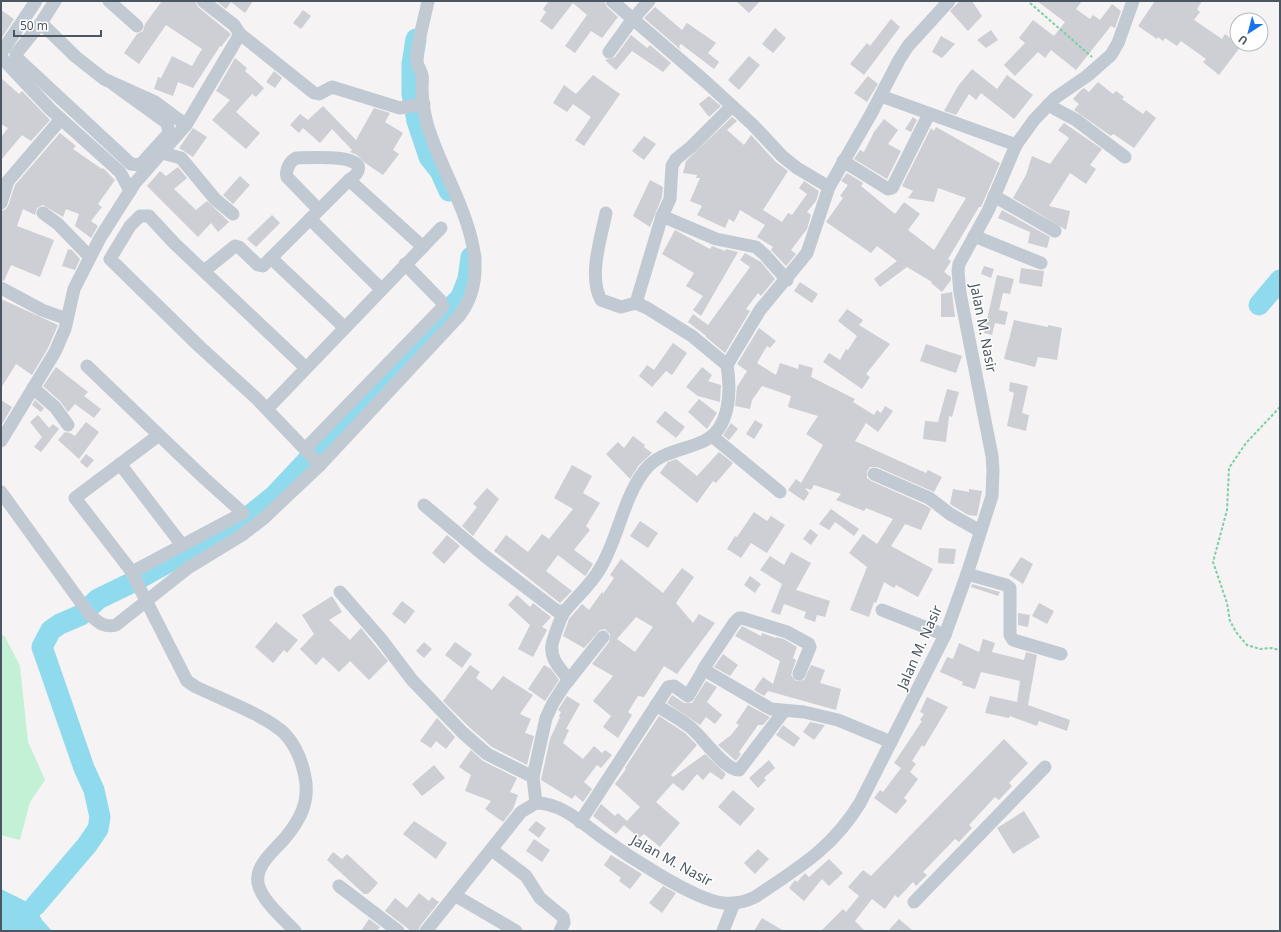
<svg xmlns="http://www.w3.org/2000/svg" width="1281" height="932" font-family="'Noto Sans',sans-serif">
  <style>
    .green { fill: #c3f1d5 }
    .water { fill: #90daee }
    .lines { fill: none; stroke-linecap: round; stroke-linejoin: round }
    .river { stroke: #90daee; stroke-width: 21 }
    .building { fill: #cdcfd5; fill-rule: evenodd }
    .path { stroke: #7ad0a6; stroke-width: 2; stroke-dasharray: 3 2; stroke-linecap: butt }
    .minor { stroke: #c1cad2; stroke-width: 13 }
    .labels { text-anchor: middle; dominant-baseline: central; stroke-width: 3; stroke-linejoin: round; paint-order: stroke }
    .street-label { font-size: 14px; fill: #4a5661; stroke: #fff }
  </style>
  <rect width="100%" height="100%" fill="#f5f3f3"/>
  <polygon class="green" points="1,634 5,637 20,666 28,742 45,780 30,802 20,840 1,835"/>
  <polygon class="water" points="1,889 35,906 42,920 52,931 1,931"/>
  <g class="lines">
    <g class="river">
      <polyline points="416,39 412,64 412,94 417,121 429,157 440,171 449,191"/>
      <polyline points="1259,305 1280,280"/>
      <polyline points="35,906 87,845 98,829 100,817 94,790 84,768 42,647 51,630 60,624 81,615 98,599 131,583 244,520 274,496 461,297 468,279 471,257"/>
    </g>
  </g>
  <g class="building">
    <polygon points="162,1 195,1 198,7 231,34 221,47 220,46 193,88 178,82 173,96 154,89 158,77 161,78 172,56 192,66 202,49 166,25 139,64 124,53 137,34 143,31 145,24"/>
    <polygon points="216,1 253,1 245,13 231,2 226,9"/>
    <polygon points="549,1 604,1 607,7 618,17 602,38 591,31 575,53 565,46 587,15 573,3 552,30 540,21 546,12 543,9"/>
    <polygon points="736,1 760,1 749,13"/>
    <polygon points="960,1 972,1 982,16 968,31 950,11"/>
    <polygon points="1037,1 1082,1 1076,9 1090,19 1093,15 1100,20 1112,4 1121,11 1115,28 1111,26 1076,70 1051,50 1045,58 1038,52 1015,76 1004,65 1025,43 1019,38 1033,20 1054,36 1065,22"/>
    <polygon points="1155,1 1202,1 1197,9 1200,12 1194,20 1222,39 1225,34 1241,46 1219,75 1203,62 1206,59 1181,41 1177,46 1165,38 1163,41 1158,37 1157,39 1138,26"/>
    <polygon points="655,7 682,30 687,23 716,43 708,53 719,62 714,69 681,44 679,46 681,50 644,18"/>
    <polygon points="1,10 14,19 1,39"/>
    <polygon points="303,10 311,16 301,29 293,23"/>
    <polygon points="891,19 900,27 864,75 850,64 867,43 870,46"/>
    <polygon points="775,28 786,38 773,53 762,44"/>
    <polygon points="991,30 998,40 986,48 977,40"/>
    <polygon points="631,35 647,48 650,45 671,63 663,72 632,51 616,70 605,60 615,57"/>
    <polygon points="941,36 955,44 942,58 932,52"/>
    <polygon points="749,56 760,65 739,90 728,80"/>
    <polygon points="235,58 247,68 245,71 264,88 256,97 252,94 236,112 260,133 246,149 212,120 230,100 216,91"/>
    <polygon points="972,69 997,89 1007,75 1033,95 1014,119 981,93 976,100 969,94 956,115 944,111 958,86"/>
    <polygon points="274,71 282,78 275,88 266,82"/>
    <polygon points="593,75 620,94 584,146 575,140 591,117 573,104 567,112 553,103 564,85 576,94"/>
    <polygon points="868,76 878,84 867,102 854,93"/>
    <polygon points="1,78 19,94 22,91 50,120 31,141 22,135 1,160 1,137 8,128 1,124"/>
    <polygon points="1098,82 1113,94 1116,91 1124,97 1122,99 1143,114 1146,110 1156,118 1134,148 1115,135 1113,134 1111,136 1074,110 1079,104 1073,99 1081,90 1084,88 1089,92"/>
    <polygon points="709,96 721,106 709,117 699,104"/>
    <polygon points="323,106 356,140 374,108 390,113 385,122 403,133 393,150 399,154 383,175 365,163 357,155 350,152 352,150 332,129 320,143 303,128 299,133 290,125 300,114 308,120"/>
    <polygon points="732,117 737,121 727,130 744,145 751,135 776,162 788,171 763,210 782,222 788,213 792,215 807,194 799,188 804,181 819,191 816,201 807,212 811,215 807,229 791,250 796,254 786,266 771,250 773,247 757,237 765,225 740,210 734,222 729,219 725,228 697,215 702,206 690,201 700,178 696,178 697,175 683,173 686,161"/>
    <polygon points="913,117 917,120 911,132 905,129"/>
    <polygon points="884,119 898,130 888,144 901,151 887,179 854,159 860,150 864,152 874,132"/>
    <polygon points="1064,123 1102,149 1090,165 1096,169 1086,184 1070,173 1049,206 1070,211 1066,230 1013,198 1026,175 1032,156 1050,164 1069,138 1058,130"/>
    <polygon points="936,127 1000,163 981,207 979,207 948,259 951,261 944,272 951,277 951,280 942,292 931,283 932,282 907,267 880,287 874,279 897,261 877,246 871,253 826,222 843,198 840,196 848,185 841,181 847,173 863,183 861,186 895,214 904,202 920,214 908,230 934,250 966,198 938,188 934,202 908,198 913,191 902,186 931,128 934,131"/>
    <polygon points="193,128 207,137 193,157 179,148"/>
    <polygon points="60,133 76,146 73,149 102,169 103,168 115,180 98,204 102,207 91,221 98,226 91,238 75,226 79,214 66,209 63,217 43,205 37,208 35,215 23,209 17,226 54,240 40,277 11,265 4,281 1,280 1,211 6,209 8,206 15,185"/>
    <polygon points="644,136 656,144 644,160 632,151"/>
    <polygon points="178,167 187,178 174,189 196,210 207,201 223,216 229,222 218,232 211,223 198,237 147,186 160,171 166,176"/>
    <polygon points="240,176 250,185 233,204 223,195"/>
    <polygon points="650,180 663,187 662,197 650,227 633,216"/>
    <polygon points="1002,210 1050,237 1047,248 1028,243 1030,232 998,218"/>
    <polygon points="272,215 280,223 256,247 247,239"/>
    <polygon points="675,230 710,249 712,246 725,251 726,249 738,252 701,316 693,310 703,296 686,286 694,273 662,254"/>
    <polygon points="68,249 72,250 80,259 75,270 62,266"/>
    <polygon points="745,253 761,262 775,279 761,296 758,293 746,309 750,311 725,353 706,337 706,336 688,322 693,314 708,325 750,267 740,260"/>
    <polygon points="984,266 994,269 991,278 981,274"/>
    <polygon points="1021,268 1044,271 1042,287 1019,283"/>
    <polygon points="997,275 1014,279 1010,294 1003,293 999,310 1008,312 1005,325 995,323 992,335 984,333"/>
    <polygon points="800,282 818,294 812,303 794,291"/>
    <polygon points="952,292 955,317 941,317 941,294"/>
    <polygon points="1,299 58,325 48,348 32,375 16,364 1,388"/>
    <polygon points="847,309 863,320 859,325 890,344 866,374 870,377 862,389 823,362 829,353 840,360 846,349 848,350 857,336 838,321"/>
    <polygon points="1014,320 1048,327 1048,325 1062,328 1057,360 1038,357 1035,367 1004,359"/>
    <polygon points="759,328 776,341 770,348 767,346 757,363 776,375 780,363 798,369 799,364 813,368 811,377 855,399 853,402 874,415 877,410 881,413 885,406 893,411 878,432 866,423 855,441 926,473 928,470 942,477 934,492 877,467 870,467 867,471 867,478 871,481 925,505 931,509 921,530 905,524 891,546 933,569 918,597 896,585 894,588 884,582 876,603 874,602 869,617 850,610 867,567 849,553 863,534 877,544 893,519 866,508 864,511 836,500 841,494 814,485 811,490 805,488 809,493 804,501 788,490 796,479 801,483 823,445 806,434 818,416 788,407 791,396 762,386 752,400 750,409 735,406 737,387 747,371 737,364"/>
    <polygon points="673,343 687,353 672,375 666,371 652,387 639,376 647,365 654,370"/>
    <polygon points="926,344 962,356 956,373 920,361"/>
    <polygon points="56,367 88,392 84,396 101,409 94,418 75,404 68,412 60,401 43,386"/>
    <polygon points="702,367 712,375 708,381 721,385 720,402 698,396 686,387"/>
    <polygon points="1010,382 1028,386 1022,413 1029,415 1026,431 1007,426 1014,393 1009,391"/>
    <polygon points="947,389 959,392 952,417 949,416 946,442 923,439 925,421 938,422"/>
    <polygon points="699,399 717,413 707,429 688,412"/>
    <polygon points="1,400 12,407 1,426"/>
    <polygon points="35,400 44,408 41,412 32,405"/>
    <polygon points="665,411 685,427 676,438 656,422"/>
    <polygon points="38,415 49,428 53,424 59,429 41,452 34,447 42,437 30,422"/>
    <polygon points="755,420 763,425 754,439 746,434"/>
    <polygon points="86,422 99,432 79,459 58,440 65,432 70,433 75,436"/>
    <polygon points="731,423 738,429 729,440 723,435"/>
    <polygon points="633,436 645,445 644,447 652,453 639,465 630,479 606,454 618,442 624,448"/>
    <polygon points="719,452 733,463 716,483 713,481 697,503 660,473 668,462 676,459 697,476"/>
    <polygon points="86,454 94,460 87,468 80,462"/>
    <polygon points="572,465 592,476 583,493 600,503 586,526 590,530 574,550 593,564 586,575 585,576 558,555 546,571 572,591 560,603 494,551 506,535 528,552 542,534 549,539 573,509 554,498"/>
    <polygon points="487,488 499,499 473,536 462,526 477,507 473,504"/>
    <polygon points="953,489 969,492 969,489 982,491 977,516 968,515 950,504"/>
    <polygon points="831,509 859,529 854,536 835,522 829,530 819,524"/>
    <polygon points="754,512 767,521 771,516 785,525 767,553 751,543 741,558 727,549 735,536 737,537"/>
    <polygon points="640,521 658,533 648,548 630,536"/>
    <polygon points="810,529 818,535 811,545 803,539"/>
    <polygon points="447,535 460,546 444,564 432,553"/>
    <polygon points="939,548 956,549 954,564 938,563"/>
    <polygon points="791,552 811,563 796,590 830,601 825,617 817,615 815,622 804,618 806,612 784,604 780,615 771,612 782,584 760,570 770,556 784,565"/>
    <polygon points="1021,557 1033,564 1023,584 1009,575"/>
    <path d="M621 559 663 593 682 568 694 577 676 603 693 623 699 614 715 623 677 674 664 666 644 697 638 696 628 712 632 715 618 738 603 727 611 716 593 701 613 676 592 664 609 642 610 634 605 629 600 630 584 648 563 636 569 619 582 604 589 610 602 592 603 594 614 578 610 575ZM636 617 653 627 635 652 617 639Z"/>
    <polygon points="750,576 761,584 755,593 744,585"/>
    <polygon points="972,584 1000,592 998,596 971,587"/>
    <polygon points="517,595 530,607 533,603 551,617 542,627 547,630 533,657 518,649 530,625 508,605"/>
    <polygon points="332,596 342,612 329,620 350,640 361,628 388,661 369,680 350,661 339,672 323,657 316,665 300,649 314,634 302,615"/>
    <polygon points="402,601 415,611 405,624 392,614"/>
    <polygon points="1039,603 1054,611 1047,624 1032,616"/>
    <polygon points="1018,613 1030,615 1028,627 1018,625"/>
    <polygon points="276,622 298,640 287,653 284,650 273,663 255,647"/>
    <polygon points="742,626 761,636 762,633 776,638 776,637 784,639 797,647 793,658 796,660 791,675 796,681 804,680 811,665 825,670 820,683 841,689 836,710 768,691 764,696 754,690 763,677 773,684 780,661 735,636"/>
    <polygon points="983,639 995,643 992,652 1024,660 1026,652 1037,655 1028,705 1070,720 1067,731 1039,721 1037,726 1010,716 1009,718 985,713 990,696 1017,702 1020,681 981,672 975,689 962,685 963,682 940,672 947,657 953,659 959,643 979,652"/>
    <polygon points="424,642 432,649 424,658 416,651"/>
    <polygon points="455,642 472,654 462,668 445,655"/>
    <polygon points="723,654 738,665 730,676 714,667"/>
    <polygon points="470,665 480,672 476,678 492,690 503,676 533,695 520,714 531,719 525,733 534,736 527,765 492,747 469,727 443,701"/>
    <polygon points="544,665 551,669 559,680 545,701 528,689"/>
    <polygon points="706,681 717,687 707,702 722,715 715,724 706,717 700,725 667,703 672,695 684,703 692,703"/>
    <polygon points="567,696 580,704 566,729 569,730 563,743 583,759 594,746 602,753 605,750 612,755 601,768 597,765 584,782 592,789 583,802 575,795 572,799 541,780 550,739 560,717 559,716 561,712 558,710"/>
    <polygon points="927,697 948,707 924,747 922,745 912,761 916,764 910,772 918,779 904,798 907,801 896,814 874,798 880,790 883,792 901,768 894,763 922,721 920,720 924,714 920,712"/>
    <polygon points="748,705 770,717 763,725 758,725 739,752 741,754 736,761 718,745 731,735 739,725 736,723"/>
    <polygon points="659,716 685,733 697,745 671,775 673,777 705,754 726,774 722,780 710,772 703,780 697,774 683,791 673,783 656,802 680,823 660,847 644,834 639,838 624,825 616,834 593,816 601,804 615,816 618,813 627,821 640,807 615,784 626,769 625,768"/>
    <polygon points="437,718 455,737 446,749 436,741 431,748 420,741"/>
    <polygon points="810,722 825,725 814,740 803,732"/>
    <polygon points="783,725 800,738 794,747 776,735"/>
    <polygon points="1004,739 1028,763 1009,783 1012,786 999,800 995,797 969,825 972,828 959,842 955,839 923,872 927,875 916,886 913,882 898,898 895,895 885,909 872,899 855,921 865,931 821,931 843,909 846,912 859,896 848,887 863,870 871,876"/>
    <polygon points="471,750 483,761 517,778 510,792 518,795 513,809 503,822 485,809 491,801 465,791 471,775 459,767"/>
    <polygon points="769,760 775,768 764,778 766,780 758,788 749,778"/>
    <polygon points="434,765 445,778 422,796 412,784"/>
    <polygon points="733,790 755,809 740,826 718,807"/>
    <polygon points="1024,811 1040,837 1013,854 997,828"/>
    <polygon points="414,821 447,843 436,859 403,834"/>
    <polygon points="536,821 546,828 539,838 528,830"/>
    <polygon points="534,839 550,850 542,862 526,851"/>
    <polygon points="758,849 769,859 755,874 744,863"/>
    <polygon points="333,852 342,859 347,854 378,883 368,894 364,894 327,860"/>
    <polygon points="611,855 642,874 630,889 619,881 621,878 604,865"/>
    <polygon points="829,859 843,873 829,886 822,879 804,901 789,888 795,880 797,882 805,873 809,877"/>
    <polygon points="663,886 676,893 662,913 649,903"/>
    <polygon points="419,893 429,901 432,897 439,902 420,926 418,931 411,931 385,911 395,898 407,908"/>
    <polygon points="762,918 784,931 754,931"/>
    <polygon points="369,919 380,927 377,931 361,931"/>
    <polygon points="899,919 913,931 888,931"/>
  </g>
  <g class="lines">
    <g class="path">
      <polyline points="1030,3 1092,57"/>
      <polyline points="1280,407 1246,443 1229,468 1227,510 1213,562 1227,603 1230,621 1236,632 1247,645 1260,649 1271,648 1280,650"/>
    </g>
    <g class="minor">
      <polyline points="109,1 137,26"/>
      <polyline points="612,1 706,82 753,125 782,156 797,168 829,187"/>
      <polyline points="41,23 55,1"/>
      <polyline points="240,34 314,93 319,94 332,87 400,108 424,104"/>
      <polyline points="609,52 632,20 649,1"/>
      <polyline points="1,53 36,1"/>
      <polyline points="1,57 51,110 120,172 130,191"/>
      <polyline points="113,84 167,123 169,133 140,165 131,164 18,59 16,54 41,23 76,57 104,79 155,102 186,125"/>
      <polyline points="881,96 1016,145"/>
      <polyline points="1048,105 1076,120 1125,157"/>
      <polyline points="162,153 181,158 215,199 233,214"/>
      <polyline points="843,161 888,189 892,188 929,114"/>
      <polyline points="349,180 423,247"/>
      <polyline points="994,196 1055,231"/>
      <polyline points="1,203 8,181 61,119"/>
      <polyline points="43,213 58,224 90,257"/>
      <path d="M606 213C601 238 588 276 601 300L621 307 636 303 647 308 692 336 727 365"/>
      <polyline points="662,216 716,239 756,247 765,255 787,280"/>
      <polyline points="310,219 381,289"/>
      <polyline points="974,236 1041,263"/>
      <polyline points="271,258 344,327"/>
      <path d="M204 271 235 246 239 247 258 265 263 266 349 180C352 178 357 174 358 171 364 153 305 158 296 158 290 161 285 170 287 177L319 210"/>
      <polyline points="1,288 42,310 67,319"/>
      <polyline points="636,303 662,216 670,199 672,166 676,159 691,147 732,106"/>
      <polyline points="87,366 159,435 75,498 132,572 243,513 204,478 159,435"/>
      <polyline points="305,367 174,243 149,216 140,216 130,226 110,259 200,347 257,399 320,465"/>
      <polyline points="33,388 55,407 68,425"/>
      <polyline points="267,409 441,228"/>
      <polyline points="712,436 780,492"/>
      <polyline points="1,441 55,352 65,329 74,289 100,238 135,183 186,125 240,34 234,25 203,1"/>
      <polyline points="305,449 443,307 441,301 405,264"/>
      <polyline points="120,464 182,545"/>
      <polyline points="874,474 929,498 950,514 980,531"/>
      <path d="M1 492 90 615C98 622 104 628 116 625L188 568 242 535 264 518 320 465 460 315C503 256 442 181 427 123 424 112 422 99 422 87 422 83 423 79 422 75 421 70 417 66 417 61 415 51 426 13 428 1"/>
      <polyline points="424,505 486,557 557,611 564,611"/>
      <path d="M131 571 187 681 196 687C219 698 269 717 285 734 297 747 302 761 305 777 310 802 300 820 285 838 274 851 255 865 258 883 261 900 284 919 295 931"/>
      <polyline points="967,574 1006,585 1010,588 1010,635 1013,640 1061,654"/>
      <polyline points="340,592 381,639 412,680 463,733 487,754 533,777"/>
      <polyline points="882,610 945,635"/>
      <polyline points="799,674 810,647 809,644 787,632 742,618 739,618 734,623 704,668 706,671 771,709 804,712 838,720 891,742"/>
      <path d="M569 680C561 669 550 660 552 645 553 639 561 616 565 611 577 596 591 585 601 567 619 536 623 498 645 470 660 451 683 451 704 441 731 428 731 390 727 365L760 310 807 253 829 187 871 114 899 60 908 46 949 1"/>
      <path d="M656 705C667 712 680 719 690 727 703 737 724 770 739 770L784 711"/>
      <polyline points="536,803 533,777 546,718 553,703 564,686 603,637"/>
      <polyline points="580,822 668,687 674,686 688,696 704,669"/>
      <polyline points="492,850 526,876 540,898 563,917 564,923 560,931"/>
      <polyline points="339,886 398,931"/>
      <polyline points="456,896 516,931"/>
      <polyline points="914,902 1045,767"/>
      <path d="M426 931 521 812 536 803C561 803 581 822 600 836 625 854 694 900 723 903 734 904 745 902 755 897 798 868 832 849 860 803L945 635 967 574 992 496 993 470 992 456 960 293 958 271 959 264 988 211 1016 145 1034 120 1055 98 1087 76 1111 55 1118 43 1133 1"/>
      <polyline points="723,931 734,903"/>
    </g>
  </g>
  <g class="labels">
    <g class="street-label">
      <text transform="translate(984 328) rotate(79)">Jalan M. Nasir</text>
      <text transform="translate(919 647) rotate(-66)">Jalan M. Nasir</text>
      <text transform="translate(672 860) rotate(29)">Jalan M. Nasir</text>
    </g>
  </g>
  <rect width="1281" height="932" fill="none" stroke="#4a5661" stroke-width="4"/>
  <g transform="translate(1249 32) rotate(216)"><circle r="19" fill="#ffffff" stroke="#b7bbc0"/>
  <path d="M0-3L7 15L0 10L-7 15Z" fill="#1a73e8"/>
  <text y="-6" font-size="11" font-weight="bold" text-anchor="middle" fill="#4a5661">U</text>
  </g>
  <path d="M14 30v6h87v-6" fill="none" stroke="#4a5661" stroke-width="2"/>
  <text x="20" y="30" font-size="12" fill="#4a5661" stroke="#ffffff" stroke-width="3" paint-order="stroke">50 m</text>
</svg>
